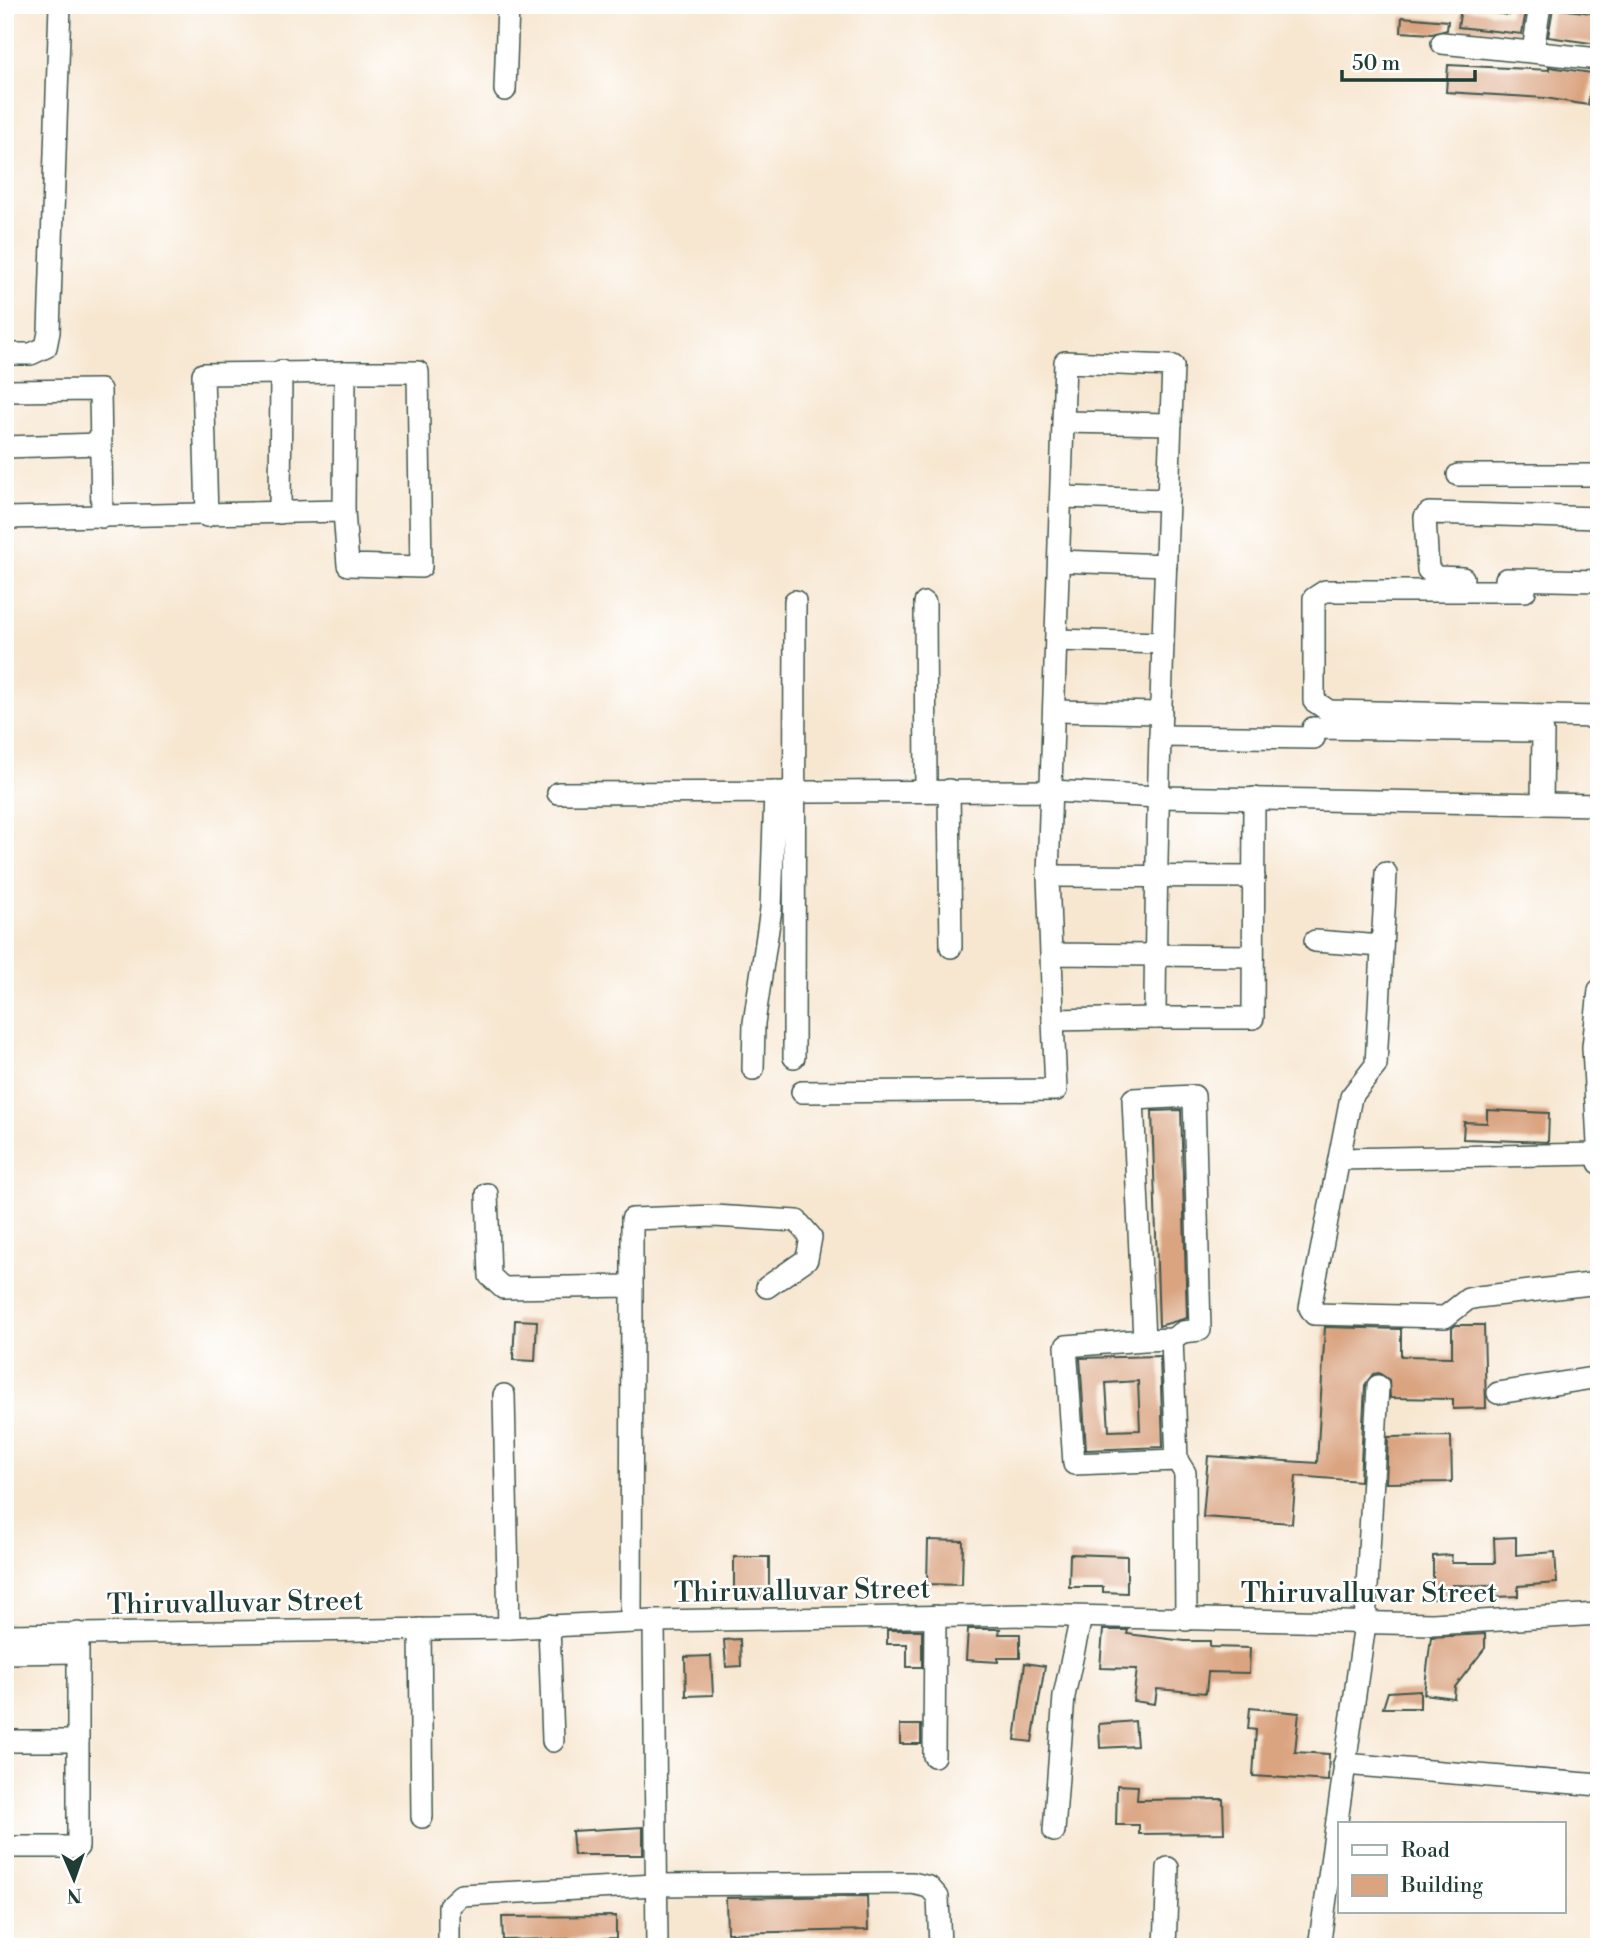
<svg xmlns="http://www.w3.org/2000/svg" width="1604" height="1952" font-family="'Libre Bodoni',serif">
  <style>
    .building { fill: #daa481; fill-rule: evenodd }
    .lines { fill: none; stroke-linecap: round; stroke-linejoin: round }
    .minor-casing { stroke: #3f564c; stroke-width: 24 }
    .minor { stroke: #fff; stroke-width: 21 }
    .labels { text-anchor: middle; dominant-baseline: central; stroke-width: 5; stroke-linejoin: round; paint-order: stroke }
    .street-label { font-size: 28px; fill: #1f3d34; stroke: #fff }
  </style>
  <rect width="100%" height="100%" fill="#fff"/>
  <filter id="ink" filterUnits="userSpaceOnUse"><feTurbulence type="fractalNoise" baseFrequency=".0143" numOctaves="2"/><feDisplacementMap in="SourceGraphic" scale="14" xChannelSelector="R" yChannelSelector="G"/><feConvolveMatrix kernelMatrix="1 2 1 2 8 2 1 2 1" color-interpolation-filters="sRGB"/></filter>
  <filter id="wash" filterUnits="userSpaceOnUse"><feTurbulence type="fractalNoise" baseFrequency=".00686" numOctaves="4" result="noise"/><feDisplacementMap in="SourceGraphic" scale="28" xChannelSelector="R" yChannelSelector="G"/><feGaussianBlur stdDeviation="1.57" result="paint"/><feColorMatrix in="noise" values="0 0 0 0 0 0 0 0 0 0 0 0 0 0 0 0 0 1.4 0 .05"/><feComposite in="paint" operator="in"/></filter>
  <g filter="url(#wash)">
    <rect width="100%" height="100%" fill="#f7e7d1"/>
    <g id="blocks">
      <g class="building">
        <polygon points="1510,5 1527,5 1522,34 1458,27 1461,8 1509,15"/>
        <polygon points="1553,8 1599,14 1598,44 1548,37"/>
        <polygon points="1402,17 1448,21 1447,30 1432,34 1401,32"/>
        <polygon points="1448,65 1549,70 1549,67 1592,73 1588,105 1545,98 1446,92"/>
        <polygon points="1181,1110 1187,1318 1159,1326 1152,1111"/>
        <polygon points="1487,1110 1549,1113 1548,1142 1463,1139 1464,1122 1487,1123"/>
        <polygon points="515,1320 537,1321 535,1361 513,1360"/>
        <polygon points="1456,1325 1484,1325 1486,1408 1453,1409 1453,1399 1390,1398 1389,1380 1379,1373 1373,1374 1365,1385 1360,1481 1296,1476 1292,1523 1203,1517 1208,1456 1317,1463 1325,1327 1401,1329 1401,1356 1452,1357 1452,1328"/>
        <path d="M1160 1356 1163 1447 1086 1450 1080 1358ZM1138 1381 1140 1430 1109 1431 1106 1383Z"/>
        <polygon points="1451,1436 1452,1482 1386,1483 1388,1437"/>
        <polygon points="1516,1537 1516,1555 1555,1552 1557,1583 1518,1586 1518,1596 1496,1597 1495,1586 1452,1585 1452,1599 1433,1599 1433,1556 1451,1555 1452,1563 1495,1563 1494,1538"/>
        <polygon points="928,1540 963,1541 962,1585 927,1584"/>
        <polygon points="1070,1554 1127,1556 1127,1593 1103,1592 1103,1587 1069,1587"/>
        <rect x="734" y="1557" width="35" height="39"/>
        <polygon points="968,1629 1000,1629 999,1634 1020,1634 1020,1658 998,1658 998,1662 966,1660"/>
        <polygon points="887,1630 922,1630 922,1667 907,1667 907,1644 887,1644"/>
        <polygon points="1103,1630 1128,1630 1127,1634 1185,1641 1210,1641 1210,1647 1250,1648 1249,1673 1208,1672 1206,1693 1157,1689 1155,1704 1133,1701 1137,1669 1100,1668"/>
        <polygon points="1485,1634 1485,1648 1455,1687 1454,1698 1424,1694 1431,1637"/>
        <polygon points="740,1639 741,1666 726,1667 724,1640"/>
        <polygon points="711,1656 713,1695 686,1696 685,1657"/>
        <polygon points="1025,1663 1045,1666 1032,1742 1015,1740"/>
        <polygon points="1420,1690 1420,1708 1383,1708 1388,1692"/>
        <polygon points="1250,1708 1299,1713 1295,1752 1329,1754 1328,1781 1253,1776 1256,1730 1248,1729"/>
        <polygon points="1135,1721 1137,1746 1100,1748 1099,1724"/>
        <rect x="900" y="1725" width="21" height="19"/>
        <polygon points="1117,1785 1138,1786 1137,1800 1223,1799 1224,1833 1139,1834 1139,1825 1116,1825"/>
        <polygon points="643,1827 643,1855 574,1855 572,1831"/>
        <polygon points="867,1896 868,1930 727,1933 726,1898"/>
        <polygon points="616,1916 616,1938 503,1940 502,1917"/>
      </g>
    </g>
  </g>
  <g filter="url(#ink)">
    <use href="#blocks" fill-opacity="0" stroke="#3f564c" stroke-width="2"/>
    <g class="lines">
      <g class="minor-casing">
        <g id="minor">
          <polyline points="1442,43 1599,59"/>
          <polyline points="1533,51 1540,5"/>
          <polyline points="505,90 508,5"/>
          <polyline points="5,354 31,354 46,347 49,332 60,5"/>
          <polygon points="345,372 418,372 421,567 348,565 344,511"/>
          <polyline points="5,391 100,390 102,517"/>
          <polyline points="1063,422 1171,424"/>
          <polyline points="5,447 100,444"/>
          <polyline points="1458,475 1599,475"/>
          <polyline points="1061,497 1168,500"/>
          <polyline points="280,513 281,371"/>
          <polyline points="207,516 203,374 345,372"/>
          <polyline points="5,518 344,511"/>
          <polyline points="1059,561 1166,565"/>
          <polyline points="1463,578 1437,577 1428,570 1425,517 1429,513 1599,518"/>
          <polyline points="1506,579 1599,581"/>
          <polyline points="1525,591 1325,591 1314,598 1314,701 1329,711 1599,717"/>
          <polyline points="925,603 926,790"/>
          <polyline points="1056,640 1163,643"/>
          <polyline points="1054,711 1161,713"/>
          <polyline points="1160,736 1314,738 1313,728 1543,731 1542,804"/>
          <polyline points="949,790 951,947"/>
          <polyline points="558,793 1052,791 1158,797 1599,805"/>
          <polyline points="1386,873 1376,1065 1351,1097 1310,1308 1314,1314 1445,1317 1468,1299 1478,1297 1599,1283"/>
          <polyline points="1048,876 1254,877"/>
          <polyline points="1315,941 1382,946"/>
          <path d="M1051 954 1053 1020 1155 1018C1156 800 1165 583 1173 366L1065 362 1048 876 1051 954 1253 956"/>
          <polyline points="1599,990 1593,1047 1599,1163"/>
          <polyline points="1155,1018 1253,1018 1254,798"/>
          <polyline points="794,1057 795,601"/>
          <polyline points="753,1069 754,1023 771,909 775,792"/>
          <polyline points="802,1092 1056,1090 1053,1020"/>
          <polyline points="1339,1159 1598,1154"/>
          <polyline points="487,1194 490,1276 503,1288 632,1286 631,1622"/>
          <polyline points="632,1286 632,1219 714,1216 797,1221 811,1237 807,1259 767,1287"/>
          <polyline points="1172,1339 1177,1460"/>
          <polyline points="1144,1340 1172,1339 1183,1332 1200,1330 1194,1096 1133,1099 1144,1340 1066,1346 1074,1464 1177,1460 1185,1473 1186,1620"/>
          <polyline points="1498,1393 1599,1377"/>
          <polyline points="504,1395 509,1628"/>
          <polyline points="654,1621 657,1947"/>
          <polyline points="549,1625 553,1741"/>
          <polyline points="420,1629 422,1817"/>
          <polyline points="5,1635 509,1628 654,1621 1025,1615 1432,1624 1599,1614"/>
          <polyline points="5,1653 77,1652"/>
          <polyline points="5,1741 78,1741"/>
          <polyline points="934,1756 935,1616"/>
          <polyline points="1344,1764 1599,1785"/>
          <polyline points="1054,1831 1064,1696 1081,1617"/>
          <polyline points="5,1847 78,1847 78,1633"/>
          <polyline points="449,1947 449,1906 461,1895 656,1885 912,1883 929,1887 938,1897 940,1947"/>
          <polyline points="1165,1947 1168,1868"/>
          <polyline points="1319,1947 1365,1624 1378,1386"/>
        </g>
      </g>
      <use href="#minor" class="minor"/>
    </g>
  </g>
  <g class="labels">
    <g class="street-label">
      <text transform="translate(802 1591) rotate(-1)">Thiruvalluvar Street</text>
      <text x="1369" y="1593">Thiruvalluvar Street</text>
      <text transform="translate(235 1603) rotate(-1)">Thiruvalluvar Street</text>
    </g>
  </g>
  <rect width="1604" height="1952" fill="none" stroke="#fff" stroke-width="28"/>
  <rect x="1338" y="1822" width="228" height="91" fill="#ffffff" stroke="#a5b1ae" stroke-width="2"/>
  <rect x="1352" y="1845" width="35" height="10" fill="#ffffff" stroke="#a5b1ae" stroke-width="2"/>
  <text x="1401" y="1857" font-size="21" fill="#1f3d34">Road</text>
  <rect x="1352" y="1875" width="35" height="21" fill="#daa481" stroke="#a5b1ae" stroke-width="2"/>
  <text x="1401" y="1892" font-size="21" fill="#1f3d34">Building</text>
  <g transform="translate(74 1879) rotate(178)" stroke="#ffffff" stroke-width="5" paint-order="stroke">
  <path d="M0-5L12 26L0 18L-12 26Z" fill="#1f3d34"/>
  <text y="-10" font-size="19" font-weight="bold" text-anchor="middle" fill="#1f3d34">N</text>
  </g>
  <path d="M1342 70v10h133v-10" fill="none" stroke="#1f3d34" stroke-width="3.5"/>
  <text x="1352" y="70" font-size="21" fill="#1f3d34" stroke="#ffffff" stroke-width="5" paint-order="stroke">50 m</text>
</svg>
